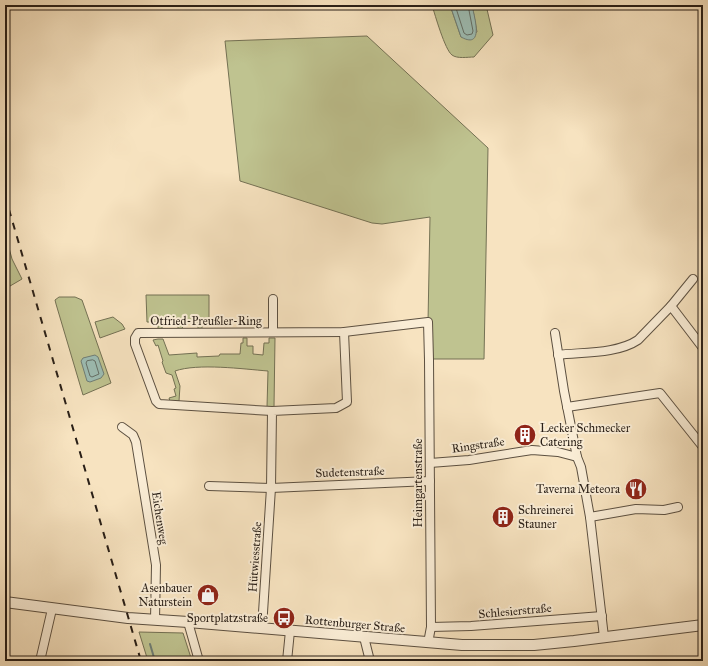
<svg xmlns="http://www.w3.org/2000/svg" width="708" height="666" font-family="'IM FELL Great Primer',serif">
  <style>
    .green { fill: #bfc390; stroke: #747154 }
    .water { fill: #9dbeb5; stroke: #6f7e76 }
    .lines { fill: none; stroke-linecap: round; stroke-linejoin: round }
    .shore { stroke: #636e66; stroke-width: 1 }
    .stream { stroke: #6f7e76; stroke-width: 2 }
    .minor-casing { stroke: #5c5041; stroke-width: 10 }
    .tertiary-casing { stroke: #5c5041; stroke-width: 12 }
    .minor { stroke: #faedd6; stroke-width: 8 }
    .tertiary { stroke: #faedd6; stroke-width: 10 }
    .rail { stroke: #291f17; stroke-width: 2; stroke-dasharray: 7 7; stroke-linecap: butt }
    .labels { text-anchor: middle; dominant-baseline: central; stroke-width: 4; stroke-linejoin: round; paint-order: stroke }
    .street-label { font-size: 12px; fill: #291f17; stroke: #faedd6 }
    .poi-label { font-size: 12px; fill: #291f17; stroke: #faedd6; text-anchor: end }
  </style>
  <rect width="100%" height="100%" fill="#f7e3c0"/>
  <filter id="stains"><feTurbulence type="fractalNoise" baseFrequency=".005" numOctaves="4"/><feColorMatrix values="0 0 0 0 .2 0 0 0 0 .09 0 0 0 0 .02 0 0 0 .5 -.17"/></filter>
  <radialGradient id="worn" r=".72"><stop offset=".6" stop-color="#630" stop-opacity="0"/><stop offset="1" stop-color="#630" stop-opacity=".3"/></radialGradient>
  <g class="green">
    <path d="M432 5H450L461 37 477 32 472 5H486L493 35 474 57C468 57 457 59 452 55 445 50 435 15 432 5Z"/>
    <polygon points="367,36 488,148 484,359 431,359 428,322 430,217 382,224 372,223 240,181 225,41"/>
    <polygon points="5,233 12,259 22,279 5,289"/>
    <polygon points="146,295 209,295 209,324 202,324 202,331 198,330 198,323 183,324 182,330 178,330 178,323 162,323 162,330 158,330 158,322 147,322"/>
    <polygon points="59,297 75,297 82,300 111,383 83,395 56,304 55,300"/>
    <polygon points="113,317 122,324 125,329 100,338 95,322"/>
    <path d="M243 338H247V346H253V354L263 355 264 343H269V338H275L274 407H267L268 371C243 369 198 363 175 371L180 386 179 401H170L169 398 176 396 174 389 176 388 172 375 166 373 162 362 163 361 158 345 156 346 153 340 158 339H163L169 355 197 353V357L219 356 220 354H240L241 343H243Z"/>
    <polygon points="139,632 183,633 192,661 148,661"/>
  </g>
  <g class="water">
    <path d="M450 5H472C474 16 485 50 461 37Z"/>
    <polygon points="95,355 98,357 104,374 101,378 90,382 87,381 81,361 83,358"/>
  </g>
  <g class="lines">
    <g class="shore">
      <polyline points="455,5 464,33 467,35 472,34 473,31 468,5"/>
      <polygon points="93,360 95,361 99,374 92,377 90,376 86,363 87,361"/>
    </g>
    <polyline class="stream" points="150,644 155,661"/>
    <g class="minor-casing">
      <g id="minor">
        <polyline points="671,306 693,279"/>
        <polyline points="273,332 273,299"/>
        <polyline points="555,333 564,391 577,457 581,467 590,517 604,637"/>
        <path d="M558 355C583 352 617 354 638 340L671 306 703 348"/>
        <polyline points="567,407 660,393 703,447"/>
        <polyline points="272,411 159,404 156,401 135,344 135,338 138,333 344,332 428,322 429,360 431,627 428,643"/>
        <polyline points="122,427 133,435 136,442 156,565 155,620"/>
        <polyline points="430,463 469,460 532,450 558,452 577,457"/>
        <polyline points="209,486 271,488 430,481"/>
        <polyline points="590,517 636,509 664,510 678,507"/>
        <polyline points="188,622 199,661"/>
        <polyline points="431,627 471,626 602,616"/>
        <polyline points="262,628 271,488 272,411 336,408 347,402 344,332"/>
        <polyline points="364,637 370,661"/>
        <polyline points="40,661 52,609"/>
        <polyline points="287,661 290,631"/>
      </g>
    </g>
    <g class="tertiary-casing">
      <polyline id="tertiary" points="5,602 128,618 188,622 462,645 534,645 574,641 703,625"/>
    </g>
    <use href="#minor" class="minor"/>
    <use href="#tertiary" class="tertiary"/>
    <polyline class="rail" points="5,196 141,661"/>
  </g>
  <defs>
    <g id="building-disc" transform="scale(1.15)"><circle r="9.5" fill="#8f2418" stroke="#faedd6"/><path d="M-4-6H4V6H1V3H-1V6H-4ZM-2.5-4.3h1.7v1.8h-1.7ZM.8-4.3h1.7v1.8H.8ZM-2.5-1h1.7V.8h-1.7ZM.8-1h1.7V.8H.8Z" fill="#fff"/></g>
    <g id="restaurant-disc" transform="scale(1.15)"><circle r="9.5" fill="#8f2418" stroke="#faedd6"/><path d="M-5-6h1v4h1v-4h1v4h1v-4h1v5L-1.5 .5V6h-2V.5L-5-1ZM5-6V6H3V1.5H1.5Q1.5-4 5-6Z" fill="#fff"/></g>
    <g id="shop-disc" transform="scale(1.15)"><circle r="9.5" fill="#8f2418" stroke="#faedd6"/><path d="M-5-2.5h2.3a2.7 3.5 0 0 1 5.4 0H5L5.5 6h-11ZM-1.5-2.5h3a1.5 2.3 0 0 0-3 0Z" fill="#fff"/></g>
    <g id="bus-disc" transform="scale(1.15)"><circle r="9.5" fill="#8f2418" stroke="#faedd6"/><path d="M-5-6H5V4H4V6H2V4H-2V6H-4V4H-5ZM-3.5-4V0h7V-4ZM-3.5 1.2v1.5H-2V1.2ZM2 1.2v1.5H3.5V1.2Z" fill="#fff"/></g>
  </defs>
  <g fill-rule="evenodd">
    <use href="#building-disc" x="525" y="435"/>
    <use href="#restaurant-disc" x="636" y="489"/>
    <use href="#building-disc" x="503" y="517"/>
    <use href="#shop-disc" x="208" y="595"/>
    <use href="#bus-disc" x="284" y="618"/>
  </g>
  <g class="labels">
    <g class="street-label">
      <text x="206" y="321">Otfried-Preußler-Ring</text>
      <text transform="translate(478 445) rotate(-8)">Ringstraße</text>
      <text transform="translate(350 472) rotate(-2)">Sudetenstraße</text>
      <text transform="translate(418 483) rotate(-90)">Heimgartenstraße</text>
      <text transform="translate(160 518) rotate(81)">Eichenweg</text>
      <text transform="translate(255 557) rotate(-86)">Hütwiesstraße</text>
      <text transform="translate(515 611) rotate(-5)">Schlesierstraße</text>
      <text transform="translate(355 624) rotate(5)">Rottenburger Straße</text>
    </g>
    <g class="poi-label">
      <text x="540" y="428" text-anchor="start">Lecker Schmecker<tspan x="540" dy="14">Catering</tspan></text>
      <text x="620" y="489">Taverna Meteora</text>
      <text x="518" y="510" text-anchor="start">Schreinerei<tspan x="518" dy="14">Stauner</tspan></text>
      <text x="192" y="588">Asenbauer<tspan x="192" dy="14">Naturstein</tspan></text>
      <text x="268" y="618">Sportplatzstraße</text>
    </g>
  </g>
  <rect width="708" height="666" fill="none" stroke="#f7e3c0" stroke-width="20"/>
  <rect x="6" y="6" width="696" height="654" fill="none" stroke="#291f17" stroke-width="2"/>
  <rect x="10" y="10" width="688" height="646" fill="none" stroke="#291f17"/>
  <rect width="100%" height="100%" filter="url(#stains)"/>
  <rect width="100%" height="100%" fill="url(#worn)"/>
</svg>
